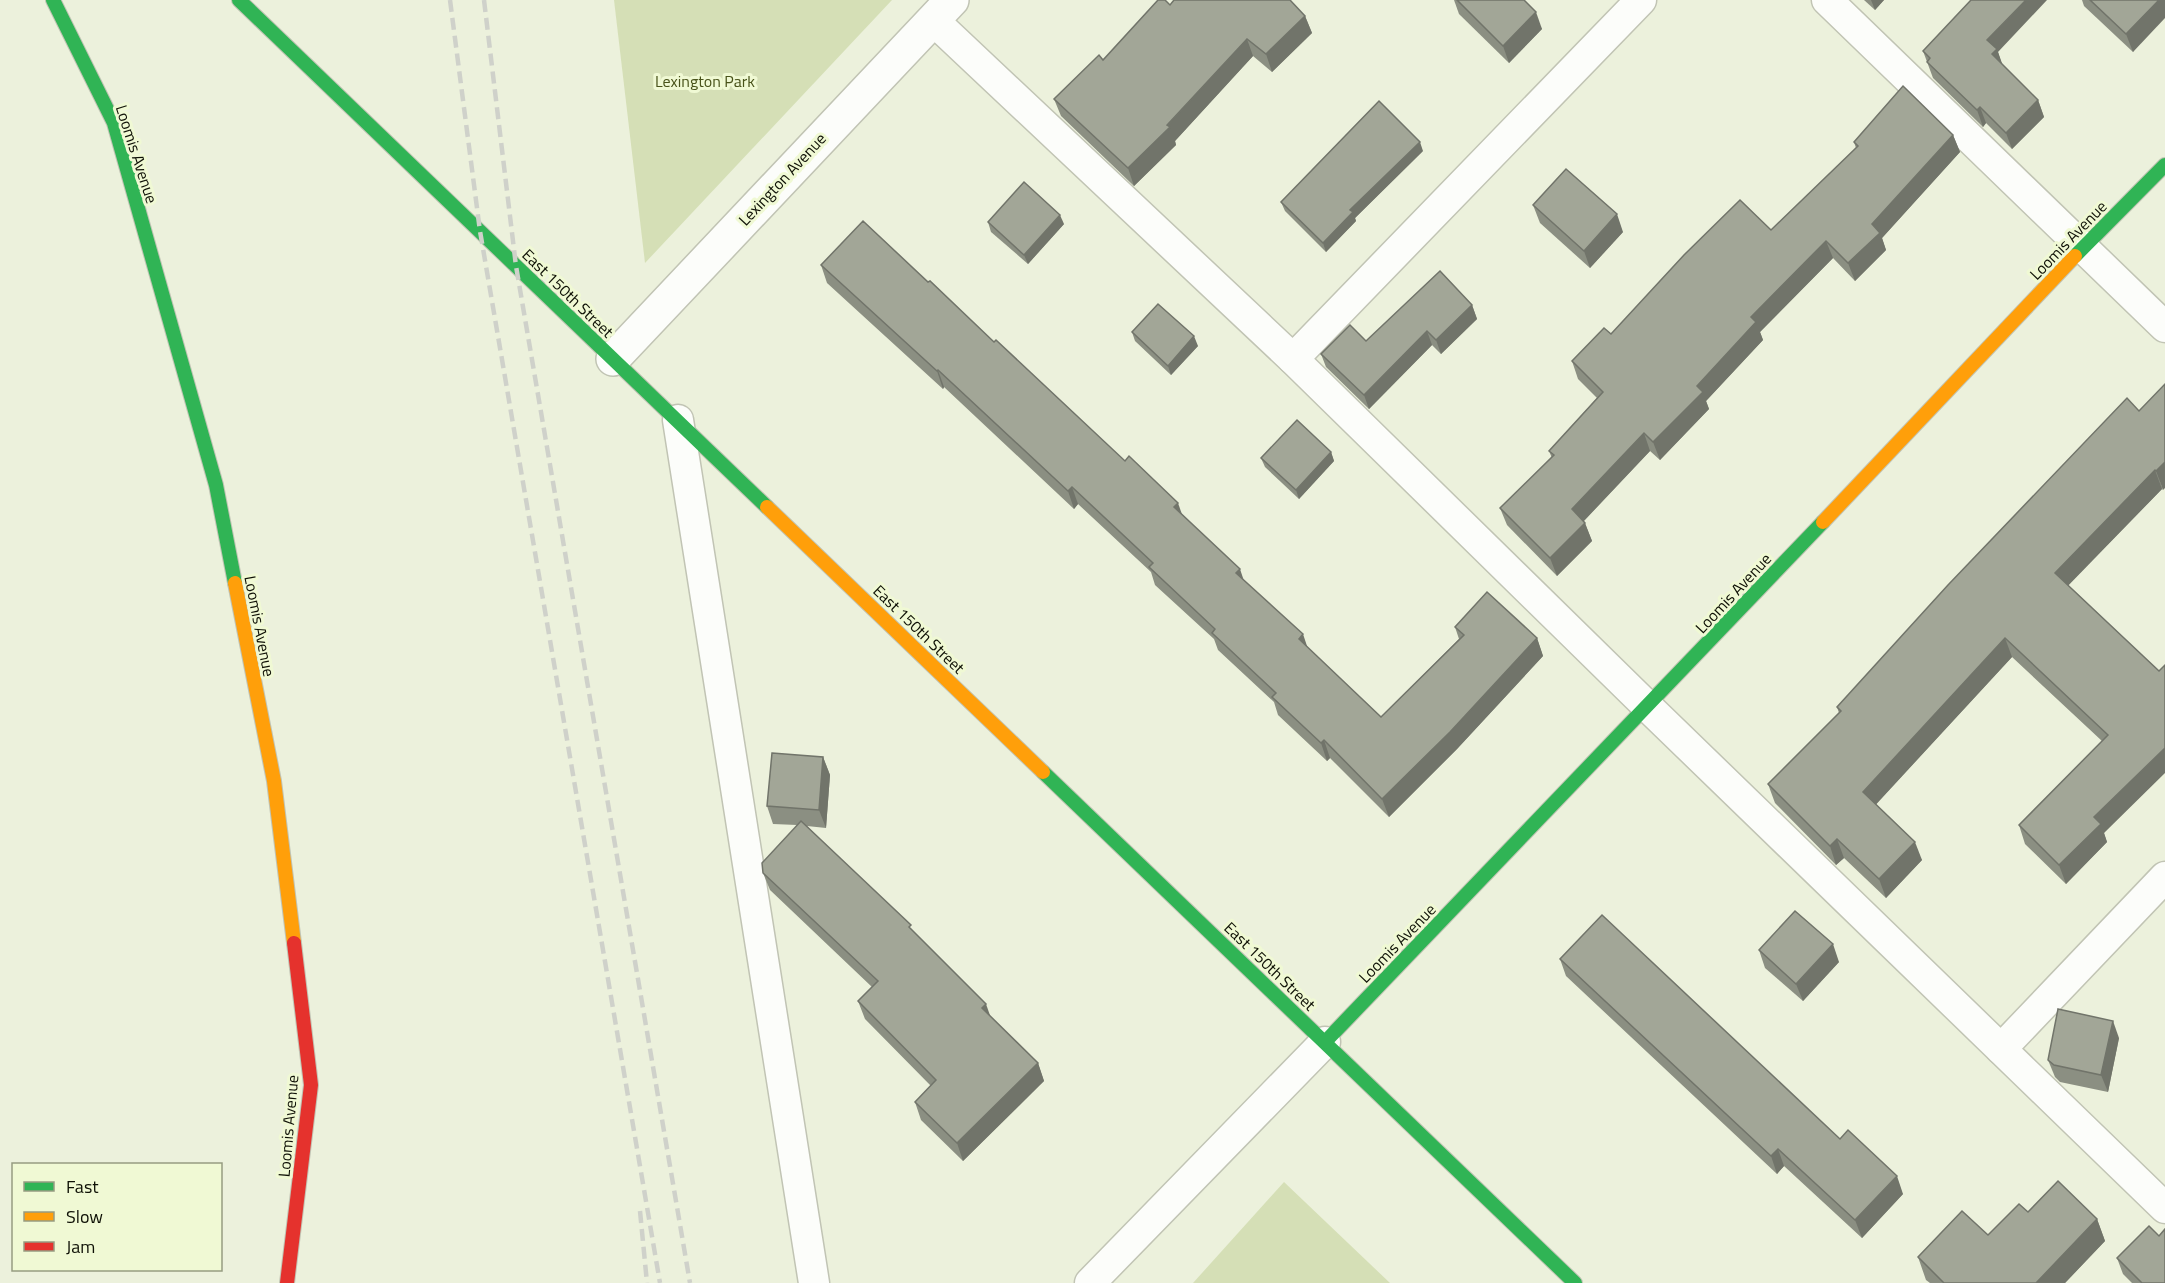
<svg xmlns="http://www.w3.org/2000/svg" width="2165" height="1283" font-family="'Titillium Web',sans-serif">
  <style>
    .green { fill: #d5dfb6 }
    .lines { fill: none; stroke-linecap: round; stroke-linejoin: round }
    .lane-casing { stroke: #c1c4b4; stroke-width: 33 }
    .street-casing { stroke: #c1c4b4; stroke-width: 36 }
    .fast-casing { stroke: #c1c4b4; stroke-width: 16 }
    .slow-casing { stroke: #c1c4b4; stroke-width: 16 }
    .jam-casing { stroke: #c1c4b4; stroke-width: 16 }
    .lane { stroke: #fcfdfa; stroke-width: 30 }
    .street { stroke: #fcfdfa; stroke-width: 33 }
    .fast { stroke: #30b455; stroke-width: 14 }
    .slow { stroke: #ff9f0a; stroke-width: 14 }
    .jam { stroke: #e5322d; stroke-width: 14 }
    .rail { stroke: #cfd1ca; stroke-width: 4.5; stroke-dasharray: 12 6; stroke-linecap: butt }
    .wall { fill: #8b8f82 }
    .shaded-wall { fill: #71746a }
    .building { fill: #a2a697; stroke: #71746a; stroke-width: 1.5 }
    .labels { text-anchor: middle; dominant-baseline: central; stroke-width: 6; stroke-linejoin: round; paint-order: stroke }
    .park-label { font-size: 16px; fill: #49531a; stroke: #f0f9d4 }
    .street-label { font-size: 16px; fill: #0e1005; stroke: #f0f9d4 }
  </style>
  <rect width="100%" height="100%" fill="#ecf1dc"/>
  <g class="green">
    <polygon points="614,0 892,0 645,263"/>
    <polygon points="1284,1182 1390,1283 1193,1283"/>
  </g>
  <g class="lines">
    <g class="lane-casing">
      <g id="lane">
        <polyline points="1827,0 2165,327"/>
        <polyline points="933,20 1293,359 1648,707 2165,1208"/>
        <polyline points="1293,359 1641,0"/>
        <polyline points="678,420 814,1283"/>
        <polyline points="2001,1049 2165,877"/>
        <polyline points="1090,1283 1325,1042"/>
      </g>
    </g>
    <g class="street-casing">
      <polyline id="street" points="613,359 952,0"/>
    </g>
    <g class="fast-casing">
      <g id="fast">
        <polyline points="53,0 114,123 216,485 235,583"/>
        <polyline points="239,0 767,507"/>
        <polyline points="2075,256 2165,165"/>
        <polyline points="1043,772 1575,1283"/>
        <polyline points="1325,1042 1823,522"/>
      </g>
    </g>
    <g class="slow-casing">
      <g id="slow">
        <polyline points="767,507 1043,772"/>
        <polyline points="1823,522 2075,256"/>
        <polyline points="235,583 274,781 294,943"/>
      </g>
    </g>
    <g class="jam-casing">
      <polyline id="jam" points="287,1283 311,1085 294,943"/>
    </g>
    <use href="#lane" class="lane"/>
    <use href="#street" class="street"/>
    <use href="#fast" class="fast"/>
    <use href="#slow" class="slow"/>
    <use href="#jam" class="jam"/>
    <g class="rail">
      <polyline points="450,0 480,231 660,1283"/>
      <polyline points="484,0 516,266 690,1283"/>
      <polyline points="640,1211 647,1283"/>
    </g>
  </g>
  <g class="wall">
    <polygon points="1454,0 1524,0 1542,29 1509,63 1459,14"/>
    <polygon points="1864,0 1884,0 1875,10"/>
    <polygon points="2082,0 2165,0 2133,52 2084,6"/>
    <polygon points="1170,5 1305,16 1312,33 1272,72 1253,56 1175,141 1176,145 1134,186 1061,116 1054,99"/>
    <polygon points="1923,51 1998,52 2002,65 2038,100 2044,117 2012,149 1986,123 1983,127 1933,78"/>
    <polygon points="1953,135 1960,152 1882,238 1886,250 1855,281 1833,258 1760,332 1763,340 1706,401 1709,409 1660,460 1650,451 1584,521 1592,541 1557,576 1507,525 1500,508 1552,458 1549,451 1597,398 1578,379 1572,361 1771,230 1856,148 1854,142"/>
    <polygon points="1423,151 1355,218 1356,221 1326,252 1285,211 1281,202"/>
    <polygon points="1533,205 1623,232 1590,268 1540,223"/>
    <polygon points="988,222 1064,224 1028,264 991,232"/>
    <polygon points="821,265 928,282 994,342 1183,515 1307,647 1381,717 1459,639 1455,627 1537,638 1543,656 1457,749 1389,817 1330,758 1327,761 1278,715 1274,702 1218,650 1214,639 1155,585 1151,572 1078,504 1074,509 944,387 943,389 827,283"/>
    <polygon points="1472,305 1477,319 1441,354 1432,345 1369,409 1326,367 1321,354 1366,341"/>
    <polygon points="1132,332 1198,346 1171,375 1135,341"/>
    <polygon points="2139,411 2163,490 2162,489 2068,585 2159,671 2104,833 2107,842 2066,884 2025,844 2019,825 2102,741 2012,657 1876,804 1922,860 1886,898 1844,858 1836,865 1775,803 1768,784 1839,713 1837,707"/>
    <polygon points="1331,452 1334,461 1299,499 1265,467 1261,458"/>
    <polygon points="823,757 830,775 826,828 807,826 914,932 990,1016 1038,1063 1044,1081 963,1161 921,1120 915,1102 931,1086 865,1019 858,1001 872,987 770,890 763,873 797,825 773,824 767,806"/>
    <polygon points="1759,950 1839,962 1803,1001 1765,968"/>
    <polygon points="1560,959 1903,1194 1862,1238 1784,1166 1777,1174 1566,976"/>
    <polygon points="2119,1038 2108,1092 2060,1082 2055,1077 2048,1060"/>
    <polygon points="2028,1212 2097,1219 2105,1241 2065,1283 1930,1283 1926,1280 1918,1257 1988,1235"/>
    <polygon points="2159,1236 2165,1283 2132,1283 2123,1274 2117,1258"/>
  </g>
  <g class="shaded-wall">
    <polygon points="1871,0 1884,0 1875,10"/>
    <polygon points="2026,0 2047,0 1998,52 2003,66 1992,54 1987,40"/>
    <polygon points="2159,0 2165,0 2165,18 2133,52 2126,34"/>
    <polygon points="1536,12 1542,29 1509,63 1503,46"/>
    <polygon points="1305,16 1312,33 1272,72 1266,54"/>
    <polygon points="1247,39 1253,56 1175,141 1176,145 1134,186 1128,168"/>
    <polygon points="2038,100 2044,117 2012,149 2006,133"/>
    <polygon points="1980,107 1986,123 1983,127 1977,110"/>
    <polygon points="1953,135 1960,152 1882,238 1886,250 1855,281 1848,263 1872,224"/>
    <polygon points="1420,142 1423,151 1355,218 1356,221 1326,252 1323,243 1350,210"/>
    <polygon points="1617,214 1623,232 1590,268 1584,251"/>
    <polygon points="1060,215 1064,224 1028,264 1024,255"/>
    <polygon points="1826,241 1833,258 1760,332 1763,340 1706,401 1709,409 1660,460 1653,442 1751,317"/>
    <polygon points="1472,305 1477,319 1441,354 1436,340"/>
    <polygon points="1427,331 1432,345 1369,409 1364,395"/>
    <polygon points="1194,336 1198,346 1171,375 1168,366"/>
    <polygon points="938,370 944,387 943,389 937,371"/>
    <polygon points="1644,433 1650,451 1578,527 1572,509"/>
    <polygon points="1331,452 1334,461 1299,499 1296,490"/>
    <polygon points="2165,462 2165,488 2163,490 2156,471"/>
    <polygon points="2155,470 2162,489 2062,592 2055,573"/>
    <polygon points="1072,487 1078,504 1074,509 1068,491"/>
    <polygon points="1178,503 1184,520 1174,507"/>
    <polygon points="1585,523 1592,541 1557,576 1550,558"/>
    <polygon points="1240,569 1246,587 1236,573"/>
    <polygon points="1303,634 1309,652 1299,639"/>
    <polygon points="1537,638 1543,656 1457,749 1389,817 1382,799"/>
    <polygon points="2005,638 2012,657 1870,811 1863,792"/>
    <polygon points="1324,740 1330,758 1327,761 1321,743"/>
    <polygon points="2165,748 2165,773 2104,833 2107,842 2066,884 2059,865 2094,817"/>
    <polygon points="823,757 830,775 826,828 819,810"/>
    <polygon points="1837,839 1844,858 1836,865 1830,846"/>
    <polygon points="1915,842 1922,860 1886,898 1879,879"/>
    <polygon points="1833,944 1839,962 1803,1001 1796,984"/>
    <polygon points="986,1004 992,1021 982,1008"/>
    <polygon points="2113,1021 2119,1038 2108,1092 2101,1075"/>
    <polygon points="1038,1063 1044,1081 963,1161 957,1143"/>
    <polygon points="1778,1149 1784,1166 1777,1174 1771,1156"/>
    <polygon points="1897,1176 1903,1194 1862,1238 1855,1220"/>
    <polygon points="2097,1219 2105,1241 2065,1283 2036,1283"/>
  </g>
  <g class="building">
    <polygon points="1158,0 1165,0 1170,5 1174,0 1290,0 1305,16 1266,54 1247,39 1167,125 1170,127 1128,168 1054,99 1099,55 1103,60"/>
    <polygon points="1457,0 1524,0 1536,12 1503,46"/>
    <polygon points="1971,0 2026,0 1987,40 1997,49 1992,54 2038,100 2006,133 1980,107 1977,110 1927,62 1930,58 1923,51"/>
    <polygon points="2090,0 2159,0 2126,34"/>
    <polygon points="1903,86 1953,135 1872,224 1880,233 1848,263 1826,241 1751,317 1756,322 1697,386 1703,392 1653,442 1644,433 1572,509 1585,523 1550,558 1500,508 1554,455 1549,451 1603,392 1572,361 1604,328 1611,334 1684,255 1740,200 1771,230 1858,146 1854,142"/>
    <polygon points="1379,101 1420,142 1350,210 1353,212 1323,243 1281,202"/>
    <polygon points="1566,169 1617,214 1584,251 1533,205"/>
    <polygon points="1024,182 1060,215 1024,255 988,222"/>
    <polygon points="863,221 928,282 930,281 994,342 996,340 1125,461 1129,456 1178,503 1174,507 1240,569 1236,573 1303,634 1299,639 1381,717 1464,635 1455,627 1487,592 1537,638 1450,732 1382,799 1324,740 1321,743 1272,697 1276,693 1212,633 1215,629 1149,567 1153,563 1072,487 1068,491 938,370 937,371 821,265"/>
    <polygon points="1440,271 1472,305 1436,340 1427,331 1364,395 1321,354 1350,325 1366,341"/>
    <polygon points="1158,304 1194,336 1168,366 1132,332"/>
    <polygon points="2165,384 2165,462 2156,471 2155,470 2055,573 2159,671 2165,665 2165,748 2094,817 2101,824 2059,865 2019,825 2108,735 2005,638 1863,792 1915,842 1879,879 1837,839 1830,846 1768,784 1841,711 1837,707 1948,585 2127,398 2139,411"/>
    <polygon points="1297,420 1331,452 1296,490 1261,458"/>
    <polygon points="772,753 823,757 819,810 767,806"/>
    <polygon points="801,821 911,925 909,927 986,1004 982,1008 1038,1063 957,1143 915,1102 936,1080 858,1001 878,981 763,873 762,863"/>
    <polygon points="1795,911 1833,944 1796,984 1759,950"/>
    <polygon points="1602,915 1840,1139 1848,1130 1897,1176 1855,1220 1778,1149 1771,1156 1560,959"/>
    <polygon points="2058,1009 2113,1021 2101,1075 2054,1065 2048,1060"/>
    <polygon points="2058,1181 2097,1219 2036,1283 1944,1283 1918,1257 1962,1211 1988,1235 2019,1204 2028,1212"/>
    <polygon points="2149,1226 2159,1236 2165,1229 2165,1283 2142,1283 2117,1258"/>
  </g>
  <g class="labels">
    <g class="park-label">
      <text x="705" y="81">Lexington Park</text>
    </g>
    <g class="street-label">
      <text transform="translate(137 154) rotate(72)">Loomis Avenue</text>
      <text transform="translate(782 179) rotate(-47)">Lexington Avenue</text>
      <text transform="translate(2068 240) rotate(-46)">Loomis Avenue</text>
      <text transform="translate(568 293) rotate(44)">East 150th Street</text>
      <text transform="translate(1733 593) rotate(-47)">Loomis Avenue</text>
      <text transform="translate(260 626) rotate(79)">Loomis Avenue</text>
      <text transform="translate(919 629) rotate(44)">East 150th Street</text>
      <text transform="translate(1397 943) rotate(-46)">Loomis Avenue</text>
      <text transform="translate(1270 966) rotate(44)">East 150th Street</text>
      <text transform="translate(288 1126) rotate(-85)">Loomis Avenue</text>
    </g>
  </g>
  <rect x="12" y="1163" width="210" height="108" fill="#f0f9d4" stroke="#969c81" stroke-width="1.5"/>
  <rect x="24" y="1182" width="30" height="9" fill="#30b455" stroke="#969c81" stroke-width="1.5"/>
  <text x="66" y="1193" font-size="18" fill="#0e1005">Fast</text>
  <rect x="24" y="1212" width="30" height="9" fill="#ff9f0a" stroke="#969c81" stroke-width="1.5"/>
  <text x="66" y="1223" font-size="18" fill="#0e1005">Slow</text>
  <rect x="24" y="1242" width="30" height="9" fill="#e5322d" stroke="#969c81" stroke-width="1.5"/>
  <text x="66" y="1253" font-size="18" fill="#0e1005">Jam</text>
</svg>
